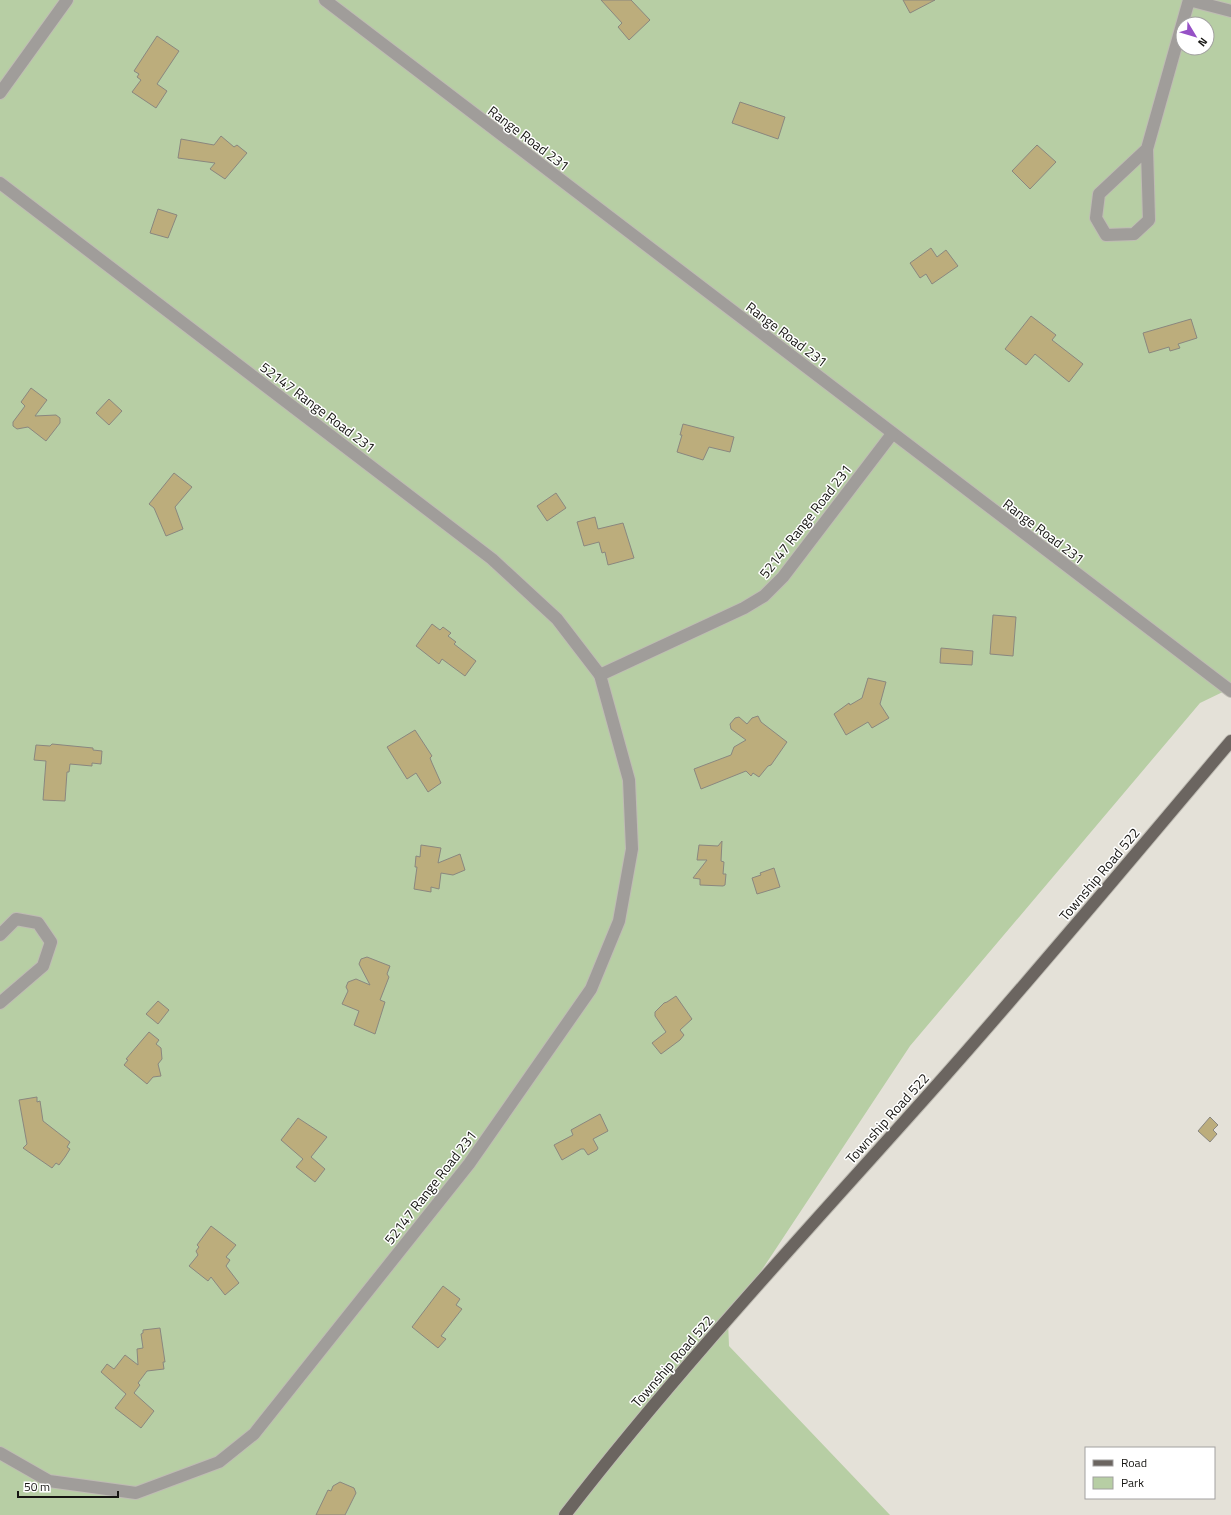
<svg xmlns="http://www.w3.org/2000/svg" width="1231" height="1515" font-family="'Titillium Web',sans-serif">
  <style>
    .green { fill: #b7cea4; fill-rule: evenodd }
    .building { fill: #bcad7c; stroke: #8a877f }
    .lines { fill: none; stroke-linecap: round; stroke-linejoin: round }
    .minor-casing { stroke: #bfbcb4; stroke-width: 14 }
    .major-casing { stroke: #bfbcb4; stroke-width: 14 }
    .minor { stroke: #a09d9a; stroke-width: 12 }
    .major { stroke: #6b6560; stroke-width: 12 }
    .labels { text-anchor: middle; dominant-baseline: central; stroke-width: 3; stroke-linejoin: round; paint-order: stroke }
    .street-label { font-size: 14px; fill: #161512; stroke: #fff }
  </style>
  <rect width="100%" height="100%" fill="#e4e1d8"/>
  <path class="green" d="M0 0H1231V688L1200 703 910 1046 728 1321 729 1346 890 1515H0ZM1183 24H1207V48H1183Z"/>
  <g class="building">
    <polygon points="601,0 631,0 650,20 629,40 618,27 622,23"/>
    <polygon points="903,0 935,0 910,13"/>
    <polygon points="157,36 179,51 157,84 167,91 156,108 132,92 141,80 137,77 139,74 134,71"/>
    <polygon points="740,102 785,117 778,139 732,123"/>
    <polygon points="221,136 234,147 237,145 247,153 225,179 210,169 215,163 178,158 181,139 214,145"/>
    <polygon points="1037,145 1056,162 1030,189 1012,171"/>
    <polygon points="158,209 177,215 168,238 150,233"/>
    <polygon points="931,248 937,257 946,250 958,266 932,284 926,274 920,278 910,263"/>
    <polygon points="1031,316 1056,335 1052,340 1083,364 1069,382 1035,354 1026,365 1005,349"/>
    <polygon points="1191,319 1197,338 1178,344 1180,348 1170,351 1169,347 1149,353 1143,333"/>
    <polygon points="31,388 47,400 35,416 56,415 60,418 60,423 46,441 28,427 17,429 13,426 13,422 25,406 21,402"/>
    <polygon points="109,399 122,411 109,425 96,413"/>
    <polygon points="683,424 734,437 730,452 709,447 703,460 677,452 682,435 680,435"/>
    <polygon points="174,473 192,487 175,507 183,529 166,536 154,508 149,504"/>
    <polygon points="556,493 566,508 547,521 537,506"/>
    <polygon points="595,517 598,529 623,523 634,558 608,565 605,552 602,553 599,542 584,546 577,522"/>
    <polygon points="993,615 1016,617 1013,656 990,654"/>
    <polygon points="432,624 440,630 443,627 451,633 448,636 456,642 454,644 476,661 465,676 442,659 439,664 416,646"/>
    <polygon points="941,648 973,651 972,665 940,663"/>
    <polygon points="868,678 886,682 880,704 889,718 872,728 868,722 846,735 834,714 849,703 850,705 862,698"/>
    <polygon points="758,716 761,722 787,742 771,765 768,766 759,777 753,773 751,776 746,771 701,789 694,769 731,755 734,747 746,740 731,729 730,724 735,718 739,717 747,724 752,718"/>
    <polygon points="415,730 432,756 430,758 432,763 441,783 428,792 416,773 407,779 387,747"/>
    <polygon points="52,744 93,748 93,750 102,751 101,764 92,763 92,766 70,764 69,772 67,772 65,801 43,800 46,761 34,760 36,745 50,746"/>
    <polygon points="722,841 721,861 724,862 723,874 726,874 725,885 723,886 700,885 700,879 693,878 707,860 697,860 699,845 718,846"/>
    <polygon points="421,845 441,848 438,863 460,854 465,870 453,875 441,873 439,889 431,887 431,892 414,889 417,867 415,867 416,856 420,857"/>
    <polygon points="774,868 780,887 757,894 752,878 761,875 760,873"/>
    <polygon points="367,957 390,966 387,974 389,977 380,1000 385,1002 375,1034 354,1025 359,1011 342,1004 348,991 346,987 348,982 356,979 370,985 359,964 361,959"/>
    <polygon points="676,996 692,1019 680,1030 684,1035 680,1040 661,1054 652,1043 666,1032 655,1016 655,1012 664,1003 667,1002"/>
    <polygon points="158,1001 169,1010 158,1024 146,1014"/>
    <polygon points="149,1032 159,1040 156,1044 161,1048 162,1059 158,1064 161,1076 153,1077 147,1084 124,1065 128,1060 126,1059"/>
    <polygon points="37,1097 37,1102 40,1101 43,1121 70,1142 67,1147 70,1149 65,1157 59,1165 56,1163 52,1168 23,1148 27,1144 19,1100"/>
    <polygon points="600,1114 608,1131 593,1139 598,1148 597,1150 588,1155 584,1149 581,1149 562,1160 554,1145 573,1135 571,1130"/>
    <polygon points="1210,1117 1218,1125 1213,1130 1217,1134 1210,1142 1198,1131"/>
    <polygon points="298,1118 327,1137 311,1157 325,1169 315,1182 296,1167 303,1159 281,1140"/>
    <polygon points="211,1226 236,1245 226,1257 230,1260 226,1266 239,1283 225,1295 211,1277 208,1281 189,1266 198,1255 196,1251 199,1247 197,1245"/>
    <polygon points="443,1286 460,1299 456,1305 462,1309 441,1336 446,1339 438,1348 412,1327"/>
    <polygon points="160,1328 165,1362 163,1362 164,1369 147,1371 138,1383 140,1385 134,1393 154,1411 141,1428 115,1408 126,1394 101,1372 107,1364 114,1369 125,1355 138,1365 137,1349 143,1348 141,1334 143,1333 143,1330"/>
    <polygon points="340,1482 354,1488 356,1493 345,1515 316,1515 328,1490 331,1491 333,1486"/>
  </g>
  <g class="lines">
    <g class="minor-casing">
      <g id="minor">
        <polyline points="325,0 1231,691"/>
        <polyline points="0,93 67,0"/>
        <polyline points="1147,149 1099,194 1096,218 1106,235 1134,234 1149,220 1147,149 1189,0 1231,11"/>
        <polyline points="0,183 492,559 557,619 600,675 629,780 632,849 619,921 591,989 469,1164 254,1434 219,1462 136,1493 49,1481 0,1453"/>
        <polyline points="600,675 744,608 764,596 783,577 892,434"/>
        <polyline points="0,935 16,919 38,923 51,942 43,966 0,1003"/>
      </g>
    </g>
    <g class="major-casing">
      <path id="major" d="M565 1515C678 1369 804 1234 927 1096 1031 980 1130 860 1231 741"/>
    </g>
    <use href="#minor" class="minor"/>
    <use href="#major" class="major"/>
  </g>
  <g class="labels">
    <g class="street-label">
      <text transform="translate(529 138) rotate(37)">Range Road 231</text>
      <text transform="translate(787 334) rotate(37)">Range Road 231</text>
      <text transform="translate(318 407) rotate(37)">52147 Range Road 231</text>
      <text transform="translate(805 521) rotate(-52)">52147 Range Road 231</text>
      <text transform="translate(1044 531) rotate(37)">Range Road 231</text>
      <text transform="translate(1099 874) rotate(-50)">Township Road 522</text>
      <text transform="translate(887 1118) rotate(-48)">Township Road 522</text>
      <text transform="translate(430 1187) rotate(-52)">52147 Range Road 231</text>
      <text transform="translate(672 1361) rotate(-49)">Township Road 522</text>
    </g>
  </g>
  <rect x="1085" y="1447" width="130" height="52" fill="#ffffff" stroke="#a2a1a0"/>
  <rect x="1093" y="1460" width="20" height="6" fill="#6b6560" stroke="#a2a1a0"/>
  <text x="1121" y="1467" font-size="12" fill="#161512">Road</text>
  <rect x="1093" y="1477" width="20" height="12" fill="#b7cea4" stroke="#a2a1a0"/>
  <text x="1121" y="1487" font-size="12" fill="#161512">Park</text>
  <g transform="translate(1195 36) rotate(128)"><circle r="19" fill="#ffffff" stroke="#a2a1a0"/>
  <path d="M0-3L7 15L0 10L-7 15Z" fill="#9651c6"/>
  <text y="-6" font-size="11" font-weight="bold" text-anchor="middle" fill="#161512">N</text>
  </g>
  <path d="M18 1491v6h100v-6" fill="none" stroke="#161512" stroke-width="2"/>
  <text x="24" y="1491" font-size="12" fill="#161512" stroke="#ffffff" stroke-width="3" paint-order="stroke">50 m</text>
</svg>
